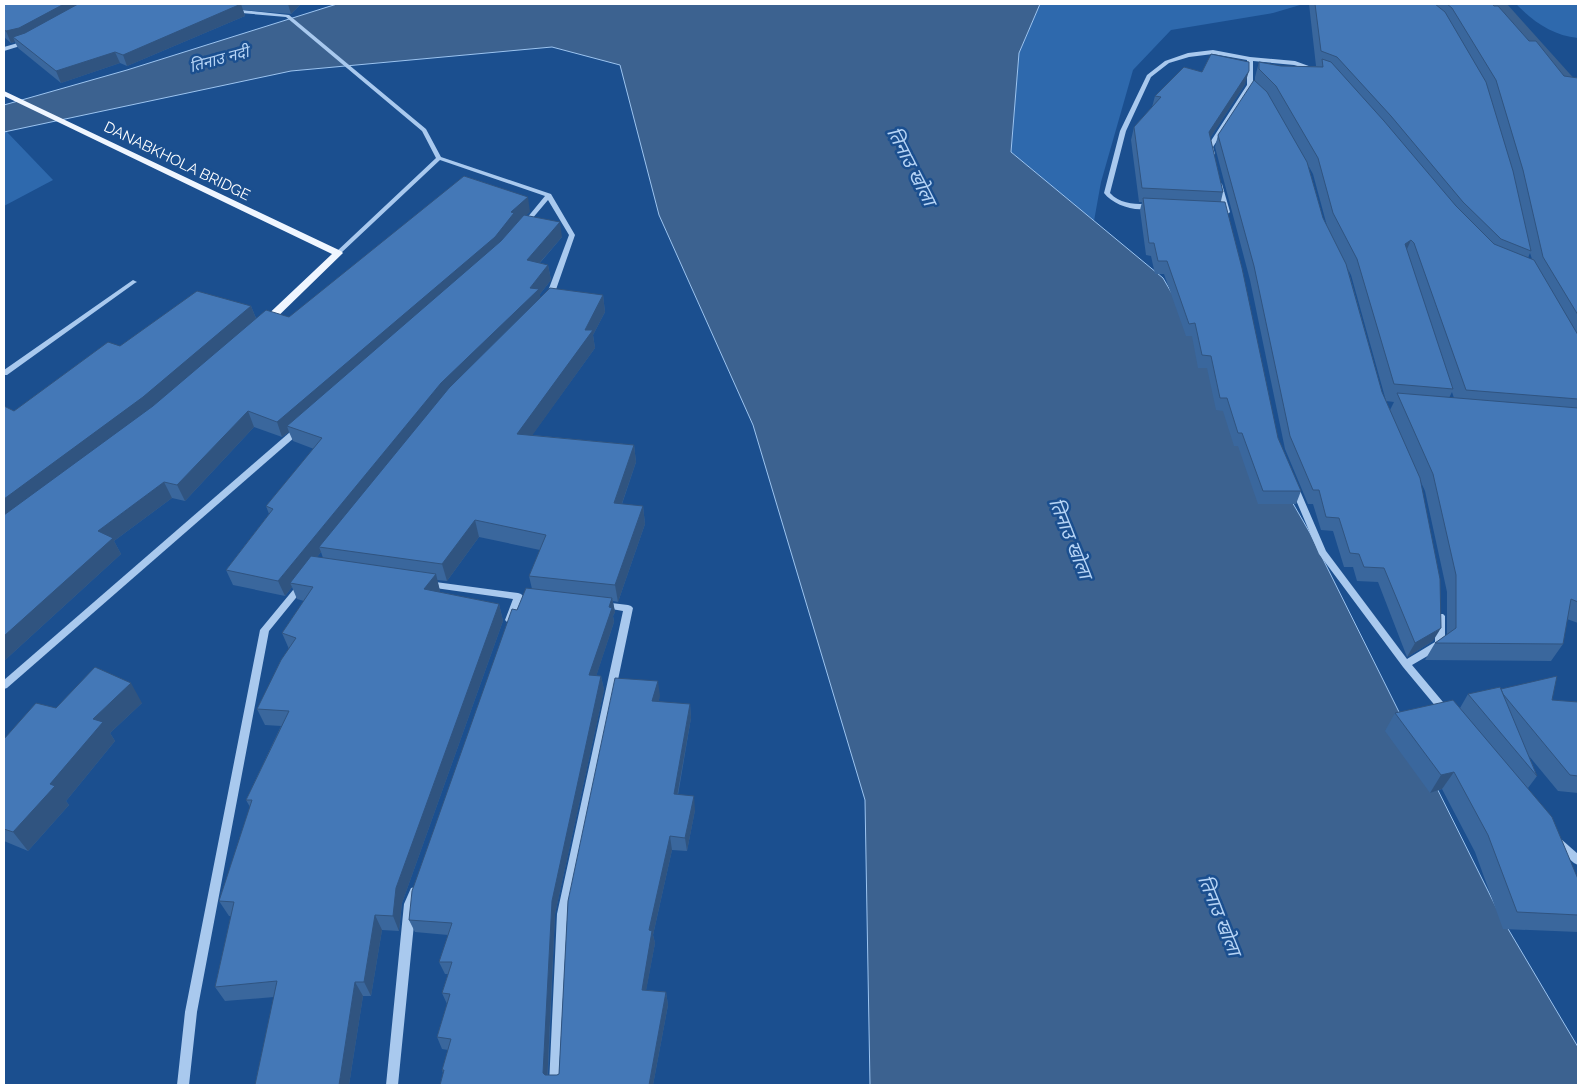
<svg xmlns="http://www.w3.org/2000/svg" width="1582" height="1089" font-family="Raleway,'Noto Sans Devanagari',sans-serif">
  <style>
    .green { fill: #2e69ad }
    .water { fill: #3c6290; stroke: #9cc4f0 }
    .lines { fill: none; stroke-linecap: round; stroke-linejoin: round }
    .canal { fill: #3c6290; fill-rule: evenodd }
    .minor { fill: #a9c9ee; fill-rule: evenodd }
    .major { fill: #f0f6ff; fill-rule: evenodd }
    .wall { fill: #3a679d; fill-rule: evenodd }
    .shaded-wall { fill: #305480 }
    .building { fill: #4478b7; stroke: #305480 }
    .labels { text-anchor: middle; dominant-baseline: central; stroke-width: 5; stroke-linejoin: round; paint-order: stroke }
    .far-street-label { font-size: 15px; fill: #fff; stroke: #1b4f8f }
    .far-water-label { font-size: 16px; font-style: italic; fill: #b5d3f5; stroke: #1b4f8f }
    .water-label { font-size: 19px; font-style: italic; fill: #b5d3f5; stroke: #1b4f8f }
  </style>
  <rect width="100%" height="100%" fill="#1b4f8f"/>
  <g class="green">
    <polygon points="1040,4 1300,4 1300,5 1273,13 1171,30 1133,70 1101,182 1094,221 1011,152 1019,53"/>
    <path d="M1516 4H1578V38C1552 35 1534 22 1516 4Z"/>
    <polygon points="6,131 53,180 4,206 4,132"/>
  </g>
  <polygon class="water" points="337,4 1040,4 1019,53 1011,152 1163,278 1310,533 1501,917 1578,1047 1578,1085 870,1085 865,800 753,425 659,215 620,65 552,47 291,71 4,132 4,105 127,70"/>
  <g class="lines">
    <polygon class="canal" points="1478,4 1507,4 1578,83 1578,110 1567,108"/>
    <g class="minor">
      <polygon points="232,9 289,15 426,129 441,157 551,194 575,235 552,301 549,301 545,299 569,235 548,200 526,226 522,226 522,224 545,196 440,160 340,254 336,254 336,252 436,158 422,131 286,17 230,12 229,11"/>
      <polygon points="28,40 31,42 30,43 4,51 4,47"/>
      <path d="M1213 50 1250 57 1295 61 1317 69 1314 71 1294 65 1253 61V85L1213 147 1215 154 1212 156 1209 154 1207 147 1247 85V60L1213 54 1189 57 1169 63 1151 77 1126 131 1110 193C1121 205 1136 204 1151 204L1154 206C1140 214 1114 206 1104 193L1120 131 1147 75 1165 61 1188 53Z"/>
      <polygon points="1219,182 1222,184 1230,212 1229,213 1227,214 1224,212 1216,184"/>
      <polygon points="133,280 137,282 135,283 7,375 4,375 4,370"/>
      <polygon points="300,425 304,428 303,430 7,688 4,689 4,680 297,426"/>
      <polygon points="1294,483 1298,486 1326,551 1407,659 1435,642 1435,616 1437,614 1443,614 1445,616 1445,644 1443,647 1412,665 1448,708 1450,711 1448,714 1445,715 1442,714 1403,667 1319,554 1290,486"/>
      <polygon points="428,581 518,593 521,594 523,596 515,620 513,622 507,622 505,620 513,599 428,587 425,586 423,584 425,582"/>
      <polygon points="301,583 304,584 306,586 304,588 269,631 197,1012 189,1085 177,1085 185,1012 260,630 298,584"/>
      <polygon points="603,602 628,605 631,606 633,608 569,914 561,1085 549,1085 557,914 623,611 600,607 598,605 600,603"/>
      <polygon points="1557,837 1561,839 1578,854 1578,865 1574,863 1553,845 1552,842 1553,839"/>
      <polygon points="415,887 419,888 421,892 416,904 398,1085 386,1085 404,904 411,888"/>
    </g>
    <polygon class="major" points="4,91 341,251 343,253 268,326 260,326 259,324 260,322 332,254 4,96"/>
  </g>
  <g class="wall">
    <polygon points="4,4 301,4 291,14 243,10 245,16 127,66 120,63 61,83 18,48 15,42 11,43 4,37"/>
    <path d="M1309 4H1492L1564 76 1578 78V623L1567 619 1563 644 1551 661 1425 660 1435 643 1447 635V592L1425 491 1420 480 1433 641 1407 657 1378 582 1357 581 1353 567H1344L1333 531 1321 530 1313 504H1308L1285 449 1250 280 1215 147 1218 135 1255 81V77L1259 62 1281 66H1316ZM1308 165 1313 174 1327 226 1323 218ZM1530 253 1532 259 1528 258ZM1348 269 1351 275 1386 401 1394 402 1390 410 1382 392ZM1452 392 1454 398H1449Z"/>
    <polygon points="1245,84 1210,138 1223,192 1221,201 1278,438 1301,491 1296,504 1258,504 1238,446 1234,446 1223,411 1216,410 1207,368 1198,368 1192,336 1186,336 1164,274 1155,274 1151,256 1146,255 1140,210 1142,202 1139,202 1131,140 1134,127 1152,107 1155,96"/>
    <path d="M530 212 526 215 562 237 540 263 548 265 551 280 540 294V298L603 295 605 312 593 335 595 348 532 435 634 445 636 462 622 504 643 506 645 524 618 602 613 601 615 612 613 616 614 622 596 676H601L604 690 555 914 548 1075H557L559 1074 568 901 660 696 658 702 690 704 691 718 678 795 695 810 687 851 672 850 653 935 655 943 646 990 666 992 668 1005 653 1085H440L443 1073 442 1070 448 1050 442 1049 437 1037 447 1004 442 993 448 974H445L439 962 448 935 415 932 409 920 517 610 532 589 529 576 540 550 479 537 447 581 437 580 440 591 439 592 499 604 503 621 402 903 399 931 382 930 371 996H363L349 1085H255L274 997 225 1001 215 987 231 916H229L219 901 250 807 246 800 281 726 265 725 257 709 289 649 282 633 304 601 297 599 292 587 285 596 233 585 226 570 269 514 266 506 314 449 293 441 289 432 282 437 254 427 185 501 172 498 114 541 121 554 4 661V406L14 411 120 346 251 306 256 318 289 317ZM321 552 323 558 317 557Z"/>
    <polygon points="1501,689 1552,700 1578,702 1578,793 1558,791 1529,756 1537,776 1528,788 1578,879 1578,932 1503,929 1475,852 1442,789 1430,793 1385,731 1395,713 1460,708 1468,694"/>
    <polygon points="142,703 110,733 115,741 66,801 69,805 28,851 4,841 4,739 56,708"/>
  </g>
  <g class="shaded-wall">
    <polygon points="64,4 90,4 24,39 13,37 15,42 11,43 6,31"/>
    <polygon points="241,4 245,16 127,66 123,55"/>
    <polygon points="288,4 301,4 291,14"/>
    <polygon points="115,52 120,63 61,83 56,71"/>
    <polygon points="1249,71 1245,84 1205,146 1209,132"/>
    <polygon points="528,197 530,212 516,224 517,228 287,426 289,432 282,437 277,422"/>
    <polygon points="560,222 562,237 529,275 527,260"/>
    <polygon points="1411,240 1404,256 1405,244"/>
    <polygon points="548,265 551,280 540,294 541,304 319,547 321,552 295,584 290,583 292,587 285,596 278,581 441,383 530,288"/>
    <polygon points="603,295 605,312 593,335 595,348 521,451 517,434 585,330"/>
    <polygon points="251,306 257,321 150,413 4,522 4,499"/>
    <polygon points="248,411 254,427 185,501 177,485"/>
    <polygon points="634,445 636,462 616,521 614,503"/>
    <polygon points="164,482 172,498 114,541 121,554 4,661 4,636 98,531"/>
    <polygon points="643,506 645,524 618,602 615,585"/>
    <polygon points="475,520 479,537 447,581 442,564"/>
    <polygon points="436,574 440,591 430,606 424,589"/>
    <polygon points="612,598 615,612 613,616 614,622 592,689 589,675"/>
    <polygon points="499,604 503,621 402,903 399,931 393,916 396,888"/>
    <polygon points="1441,628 1433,641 1407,657 1415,643"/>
    <polygon points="601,676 604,690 555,914 547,1085 543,1073 552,901"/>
    <polygon points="658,681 660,696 654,716 652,701"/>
    <polygon points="131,683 142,703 110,733 115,741 66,801 69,805 28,851 13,832 50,784 93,719"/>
    <polygon points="690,704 691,718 675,808 674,794"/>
    <polygon points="1454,772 1442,789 1430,793 1441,775"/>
    <polygon points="694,796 695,810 687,851 685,838"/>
    <polygon points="670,836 672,850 653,935 655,943 644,1002 642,990 649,930"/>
    <polygon points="375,915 382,930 371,996 364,982"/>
    <polygon points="355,982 363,996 349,1085 339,1085"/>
    <polygon points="666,992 668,1005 653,1085 649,1085"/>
  </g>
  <g class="building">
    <polygon points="4,4 64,4 19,28 6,31 4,30"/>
    <polygon points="78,4 241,4 123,55 115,52 56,71 13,37 25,33"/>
    <polygon points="1315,4 1435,4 1445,12 1486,82 1513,171 1531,251 1501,239 1463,202 1391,116 1337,57 1321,51"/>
    <polygon points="1447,4 1492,4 1494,6 1498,6 1529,41 1536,41 1564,76 1578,78 1578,315 1543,257 1523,170 1496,80 1452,8"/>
    <polygon points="1211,54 1249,62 1249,71 1209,132 1223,192 1142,188 1134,127 1161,97 1155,96 1184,67 1202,72"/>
    <polygon points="1322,59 1331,62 1384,121 1456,206 1494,244 1534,260 1578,335 1578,399 1466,390 1414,243 1411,240 1405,244 1453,389 1394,384 1357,259 1333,213 1318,158 1276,86 1259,69 1259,62 1281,66 1323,67"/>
    <polygon points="1254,80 1267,92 1307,162 1323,218 1346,264 1382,392 1420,478 1440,579 1441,628 1415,643 1384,568 1364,567 1359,554 1350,553 1339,518 1326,517 1319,490 1313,490 1290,436 1254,266 1218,135"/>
    <polygon points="464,176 528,197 511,212 514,213 495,237 277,422 248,411 177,485 164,482 98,531 113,538 4,636 4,515 153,406 266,310 289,317"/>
    <polygon points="1143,198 1225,202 1242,268 1278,438 1301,491 1263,491 1242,433 1238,433 1227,398 1220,398 1211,356 1202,355 1195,323 1189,324 1167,261 1158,261 1154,243 1149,243"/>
    <polygon points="524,215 560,222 527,260 548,265 530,288 539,289 441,383 278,581 226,570 273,509 266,506 322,438 287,426 501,241"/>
    <polygon points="550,288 603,295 585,330 593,330 517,434 634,445 614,503 643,506 615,585 529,576 546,535 475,520 442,564 319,547 449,388"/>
    <polygon points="197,291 251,306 143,397 4,499 4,406 14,411 108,342 120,346"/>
    <polygon points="1397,393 1578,408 1578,602 1571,599 1563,644 1435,643 1456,628 1456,575 1433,474"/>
    <polygon points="311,556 436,574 424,589 499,604 396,888 393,916 375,915 364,982 355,982 339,1085 255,1085 277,981 215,987 234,902 219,901 252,800 246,800 289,711 257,709 281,660 296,638 282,633 313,587 290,583"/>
    <polygon points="526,588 612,598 609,607 612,608 589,675 601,676 552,901 543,1073 545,1075 557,1075 559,1074 568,901 615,678 658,681 652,701 690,704 674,794 694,796 685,838 670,836 649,930 652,931 642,990 666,992 649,1085 440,1085 444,1070 442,1070 451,1039 437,1037 450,994 442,993 452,962 439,962 452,923 409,920 412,891 512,609 517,610"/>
    <polygon points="95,667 131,683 93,719 103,722 50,784 55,786 13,832 4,829 4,739 36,703 56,708"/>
    <polygon points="1557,676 1552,700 1578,702 1578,776 1570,775 1503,694 1501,689"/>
    <polygon points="1500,687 1537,776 1468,694"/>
    <polygon points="1453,700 1552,817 1578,879 1578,915 1517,912 1488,835 1454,772 1441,775 1395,713"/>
  </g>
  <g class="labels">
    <g class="far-street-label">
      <text transform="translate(177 161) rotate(26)">DANABKHOLA BRIDGE</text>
    </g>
    <g class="far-water-label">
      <text transform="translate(219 59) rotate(-15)">तिनाउ नदी</text>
    </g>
    <g class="water-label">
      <text transform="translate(912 166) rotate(63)">तिनाउ खोला</text>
      <text transform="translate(1071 538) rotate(68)">तिनाउ खोला</text>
      <text transform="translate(1220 915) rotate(68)">तिनाउ खोला</text>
    </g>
  </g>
  <rect width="1582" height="1089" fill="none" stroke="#ffffff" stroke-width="10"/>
</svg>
